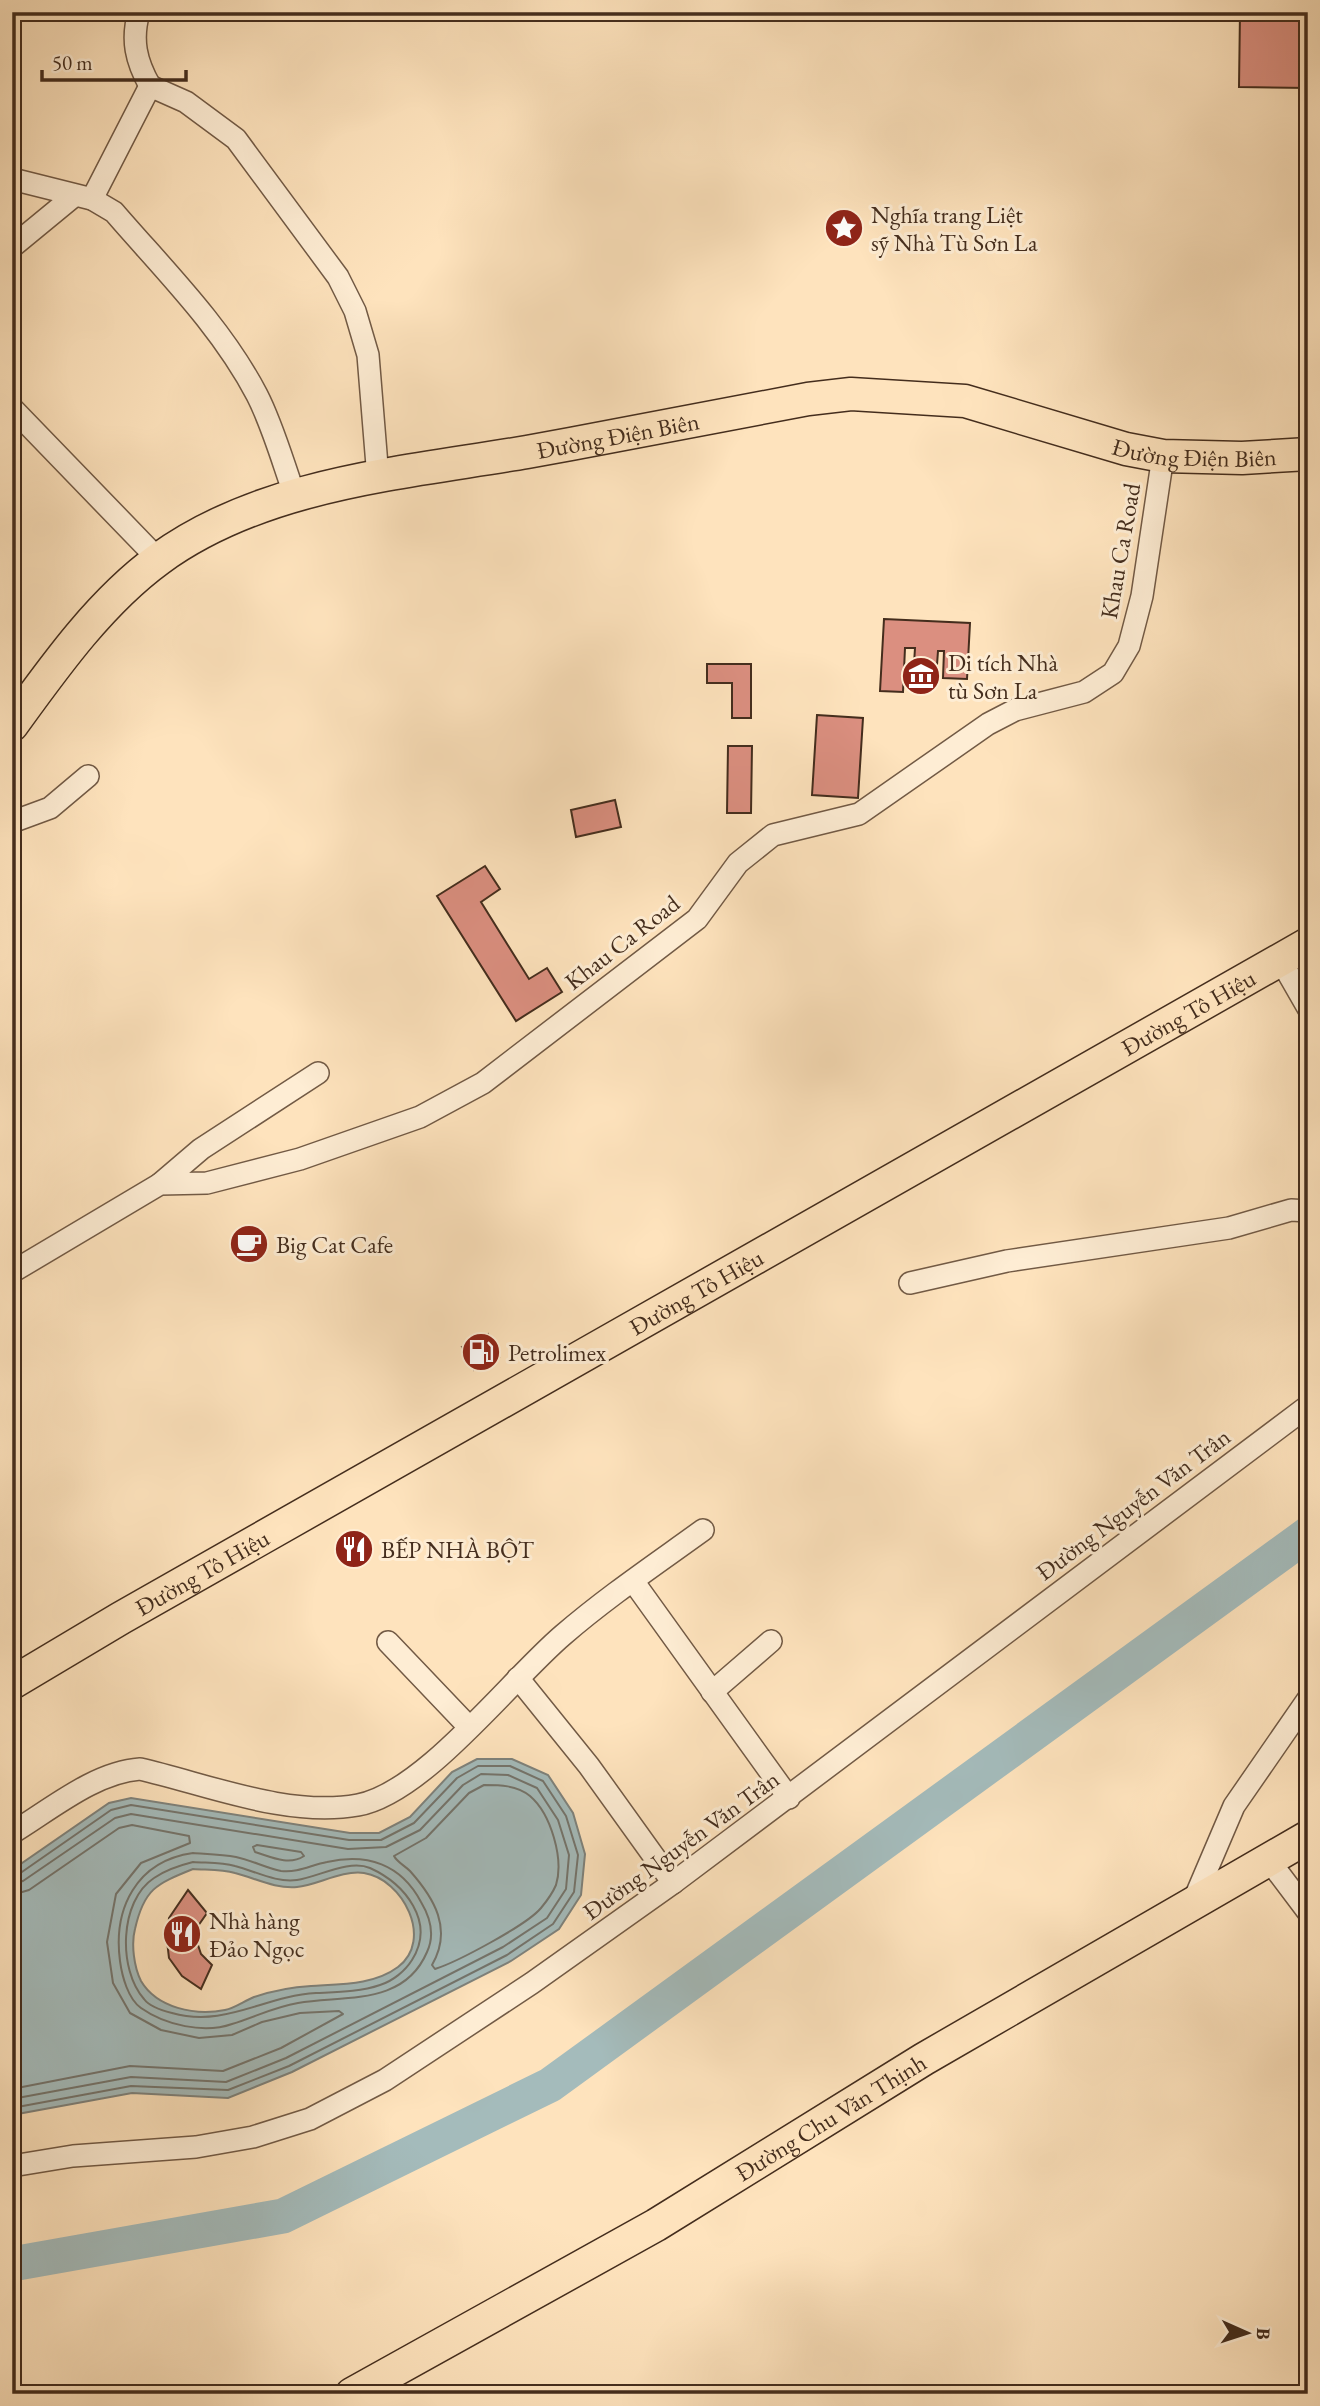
<svg xmlns="http://www.w3.org/2000/svg" width="1320" height="2406" font-family="'EB Garamond',serif">
  <style>
    .water { fill: #a4bbbb; stroke: #7e827c; stroke-width: 2; fill-rule: evenodd }
    .lines { fill: none; stroke-linecap: round; stroke-linejoin: round }
    .shore { stroke: #74746c; stroke-width: 2 }
    .river { stroke: #a4bbbb; stroke-width: 35 }
    .building { fill: #db8f80; stroke: #442d1d; stroke-width: 2 }
    .street-casing { stroke: #725a45; stroke-width: 24 }
    .primary-casing { stroke: #442d1d; stroke-width: 35 }
    .street { stroke: #feedd4; stroke-width: 21 }
    .primary { stroke: #fee3bd; stroke-width: 32 }
    .labels { text-anchor: middle; dominant-baseline: central; stroke-width: 6; stroke-linejoin: round; paint-order: stroke }
    .poi-label { font-size: 24px; fill: #442d1d; stroke: #feedd4; text-anchor: start }
    .street-label { font-size: 24px; fill: #442d1d; stroke: #feedd4 }
  </style>
  <rect width="100%" height="100%" fill="#fee3bd"/>
  <filter id="stains"><feTurbulence type="fractalNoise" baseFrequency=".00286" numOctaves="4"/><feColorMatrix values="0 0 0 0 .2 0 0 0 0 .09 0 0 0 0 .02 0 0 0 .5 -.17"/></filter>
  <radialGradient id="worn" r=".72"><stop offset=".6" stop-color="#630" stop-opacity="0"/><stop offset="1" stop-color="#630" stop-opacity=".3"/></radialGradient>
  <path class="water" d="M477 1759H512L548 1775 573 1813 585 1854 581 1895 559 1929 511 1961 292 2072 228 2098 132 2093 12 2115V1870L109 1803 131 1798 350 1833H379L410 1817 452 1772ZM193 1869C206 1870 222 1869 235 1873 255 1878 275 1889 297 1887 318 1885 341 1870 364 1873 403 1879 434 1940 398 1967 374 1985 341 1984 311 1986 292 1987 272 1991 254 1997 244 2001 235 2008 225 2010 195 2016 157 2008 141 1981 134 1967 131 1944 135 1929 144 1889 156 1884 193 1869Z"/>
  <g class="lines">
    <g class="shore">
      <path d="M484 1785C499 1785 517 1785 530 1796 551 1814 564 1859 556 1885 553 1892 546 1902 541 1908 527 1925 457 1962 435 1969L432 1965C453 1929 434 1898 410 1871 404 1865 397 1862 394 1856L426 1838 469 1793Z"/>
      <path d="M257 1845 301 1852 304 1856C289 1866 271 1857 255 1852L253 1847Z"/>
      <path d="M193 1853C207 1854 222 1854 236 1857 251 1860 266 1868 281 1871 298 1873 311 1865 327 1862 367 1853 401 1864 421 1902 430 1917 435 1935 427 1952 404 2006 345 1995 298 2003 274 2007 255 2017 232 2024 204 2034 165 2025 141 2008 128 1999 122 1976 120 1961 113 1909 136 1861 193 1853Z"/>
      <path d="M193 1862C207 1863 222 1862 235 1866 255 1871 276 1883 297 1880 318 1877 349 1859 370 1868 405 1884 436 1922 412 1960 405 1971 393 1981 380 1985 360 1992 337 1992 316 1993 264 1996 225 2028 172 2013 164 2011 149 2006 144 1999 118 1970 119 1901 154 1878 164 1871 181 1865 193 1862Z"/>
      <polyline points="12,1875 19,1874 111,1810 131,1805 349,1840 381,1840 414,1823 457,1778 478,1766 510,1766 543,1781 566,1816 578,1855 574,1892 553,1924 507,1955 289,2066 228,2090 131,2086 12,2108"/>
      <polyline points="12,1884 23,1881 115,1818 131,1814 348,1849 386,1847 420,1830 463,1785 481,1774 508,1775 537,1788 558,1820 569,1855 566,1889 547,1918 503,1947 286,2058 226,2082 131,2077 12,2099"/>
      <polyline points="12,1895 29,1890 119,1828 132,1825 189,1836 190,1843 141,1863 116,1894 107,1942 113,1983 130,2013 161,2030 199,2038 232,2035 262,2022 300,2013 339,2011 343,2014 281,2048 223,2071 130,2066 12,2089"/>
    </g>
    <polyline class="river" points="12,2264 283,2216 550,2085 1308,1534"/>
  </g>
  <g class="building">
    <polygon points="1240,12 1308,12 1308,88 1239,87"/>
    <polygon points="884,619 970,623 967,679 943,678 944,651 938,651 937,665 914,664 915,648 905,648 903,692 880,691"/>
    <polygon points="707,664 751,664 751,718 732,718 732,683 707,683"/>
    <polygon points="817,715 863,718 858,798 812,795"/>
    <polygon points="728,746 752,746 751,813 727,813"/>
    <polygon points="615,800 621,827 576,837 571,810"/>
    <polygon points="485,866 500,889 481,902 529,979 547,968 562,992 516,1021 437,896"/>
    <polygon points="488,1334 499,1357 474,1370 462,1347"/>
    <polygon points="188,1890 207,1913 198,1926 197,1942 201,1954 212,1965 201,1989 182,1976 169,1958 167,1941 169,1918"/>
  </g>
  <g class="lines">
    <g class="street-casing">
      <g id="street">
        <path d="M139 12C131 40 136 61 150 86"/>
        <path d="M12 179 92 199 114 212C164 270 221 326 257 395 273 426 283 463 295 496"/>
        <polyline points="92,199 150,86 186,102 236,139 338,277 355,311 368,355 378,478"/>
        <polyline points="12,247 74,196"/>
        <polyline points="12,408 158,559"/>
        <polyline points="12,822 50,808 88,776"/>
        <polyline points="1281,961 1308,1008"/>
        <polyline points="160,1184 201,1149 318,1073"/>
        <polyline points="12,1272 160,1184 207,1183 300,1159 420,1117 483,1083 697,919 738,863 773,835 859,814 988,724 1015,710 1084,692 1113,673 1129,646 1142,596 1163,456"/>
        <polyline points="910,1283 1007,1261 1229,1228 1291,1210 1308,1211"/>
        <polyline points="633,1581 789,1798"/>
        <polyline points="388,1642 469,1727"/>
        <polyline points="518,1678 589,1766 673,1883"/>
        <polyline points="712,1692 771,1641"/>
        <path d="M12 1833C50 1810 95 1772 140 1769 206 1784 288 1818 358 1805 424 1793 510 1680 563 1635 607 1597 656 1564 703 1530"/>
        <polyline points="1268,1859 1308,1912"/>
        <polyline points="1193,1902 1234,1806 1308,1699"/>
        <polyline points="12,2166 73,2156 196,2147 253,2137 310,2119 385,2080 532,1983 673,1883 1308,1406"/>
      </g>
    </g>
    <g class="primary-casing">
      <g id="primary">
        <path id="s1" d="M12 725C54 667 100 602 159 559 263 483 404 473 527 452 621 435 715 417 808 399L851 394 965 401 1126 449 1163 456 1242 458 1308 454"/>
        <path id="s2" d="M12 1683 121 1618 1308 944"/>
        <path id="s3" d="M352 2394 656 2225 924 2059 1308 1837"/>
      </g>
    </g>
    <use href="#street" class="street"/>
    <use href="#primary" class="primary"/>
  </g>
  <defs>
    <g id="sight-disc" transform="scale(2.0125)"><circle r="9.5" fill="#8f2418" stroke="#feedd4"/><path d="M0-6L1.8-2.2L6-1.7L2.9 1.2L3.7 5.4L0 3.3L-3.7 5.4L-2.9 1.2L-6-1.7L-1.8-2.2Z" fill="#fff"/></g>
    <g id="museum-disc" transform="scale(2.0125)"><circle r="9.5" fill="#8f2418" stroke="#feedd4"/><path d="M0-6L6-3V-2H-6V-3ZM-5-1h2V3h-2ZM-1-1h2V3h-2ZM3-1h2V3H3ZM-6 4H6V6H-6Z" fill="#fff"/></g>
    <g id="cafe-disc" transform="scale(2.0125)"><circle r="9.5" fill="#8f2418" stroke="#feedd4"/><path d="M-5.5-4.5H6V0H3Q3 3.5 0 3.5H-2.5Q-5.5 3.5-5.5 0ZM3-3.2v2h1.7v-2ZM-6 4.5H4V6H-6Z" fill="#fff"/></g>
    <g id="fuel-disc" transform="scale(2.0125)"><circle r="9.5" fill="#8f2418" stroke="#feedd4"/><path d="M-5.5-6h7V0h2V4h1.3V-2.5L3-4.5l.8-.8L6-3V5H2.5V1h-1V6h-7ZM-4.2-4.7v3.2H.2V-4.7Z" fill="#fff"/></g>
    <g id="restaurant-disc" transform="scale(2.0125)"><circle r="9.5" fill="#8f2418" stroke="#feedd4"/><path d="M-5-6h1v4h1v-4h1v4h1v-4h1v5L-1.5 .5V6h-2V.5L-5-1ZM5-6V6H3V1.5H1.5Q1.5-4 5-6Z" fill="#fff"/></g>
  </defs>
  <g fill-rule="evenodd">
    <use href="#sight-disc" x="844" y="228"/>
    <use href="#museum-disc" x="921" y="676"/>
    <use href="#cafe-disc" x="249" y="1244"/>
    <use href="#fuel-disc" x="481" y="1352"/>
    <use href="#restaurant-disc" x="354" y="1549"/>
    <use href="#restaurant-disc" x="182" y="1934"/>
  </g>
  <g class="labels">
    <g class="poi-label">
      <text x="871" y="214">Nghĩa trang Liệt<tspan x="871" dy="28">sỹ Nhà Tù Sơn La</tspan></text>
      <text x="948" y="662">Di tích Nhà<tspan x="948" dy="28">tù Sơn La</tspan></text>
      <text x="276" y="1244">Big Cat Cafe</text>
      <text x="508" y="1352">Petrolimex</text>
      <text x="381" y="1549">BẾP NHÀ BỘT</text>
      <text x="209" y="1920">Nhà hàng<tspan x="209" dy="28">Đảo Ngọc</tspan></text>
    </g>
    <g class="street-label">
      <text stroke="none"><textPath href="#s1" startOffset="702">Đường Điện Biên</textPath></text>
      <text stroke="none"><textPath href="#s1" startOffset="1290">Đường Điện Biên</textPath></text>
      <text transform="translate(1120 551) rotate(-80)">Khau Ca Road</text>
      <text transform="translate(622 942) rotate(-38)">Khau Ca Road</text>
      <text stroke="none"><textPath href="#s2" startOffset="1354">Đường Tô Hiệu</textPath></text>
      <text stroke="none"><textPath href="#s2" startOffset="788">Đường Tô Hiệu</textPath></text>
      <text transform="translate(1133 1504) rotate(-37)">Đường Nguyễn Văn Trân</text>
      <text stroke="none"><textPath href="#s2" startOffset="220">Đường Tô Hiệu</textPath></text>
      <text transform="translate(681 1845) rotate(-36)">Đường Nguyễn Văn Trân</text>
      <text stroke="none"><textPath href="#s3" startOffset="553">Đường Chu Văn Thịnh</textPath></text>
    </g>
  </g>
  <rect width="1320" height="2406" fill="none" stroke="#fee3bd" stroke-width="42"/>
  <rect x="14" y="14" width="1292" height="2378" fill="none" stroke="#442d1d" stroke-width="3.5"/>
  <rect x="21" y="21" width="1278" height="2364" fill="none" stroke="#442d1d" stroke-width="2"/>
  <g transform="translate(1247 2333) rotate(93)" stroke="#feedd4" stroke-width="5" paint-order="stroke">
  <path d="M0-5L12 26L0 18L-12 26Z" fill="#442d1d"/>
  <text y="-10" font-size="19" font-weight="bold" text-anchor="middle" fill="#442d1d">B</text>
  </g>
  <path d="M42 70v10h144v-10" fill="none" stroke="#442d1d" stroke-width="3.5"/>
  <text x="52" y="70" font-size="21" fill="#442d1d" stroke="#feedd4" stroke-width="5" paint-order="stroke">50 m</text>
  <rect width="100%" height="100%" filter="url(#stains)"/>
  <rect width="100%" height="100%" fill="url(#worn)"/>
</svg>
